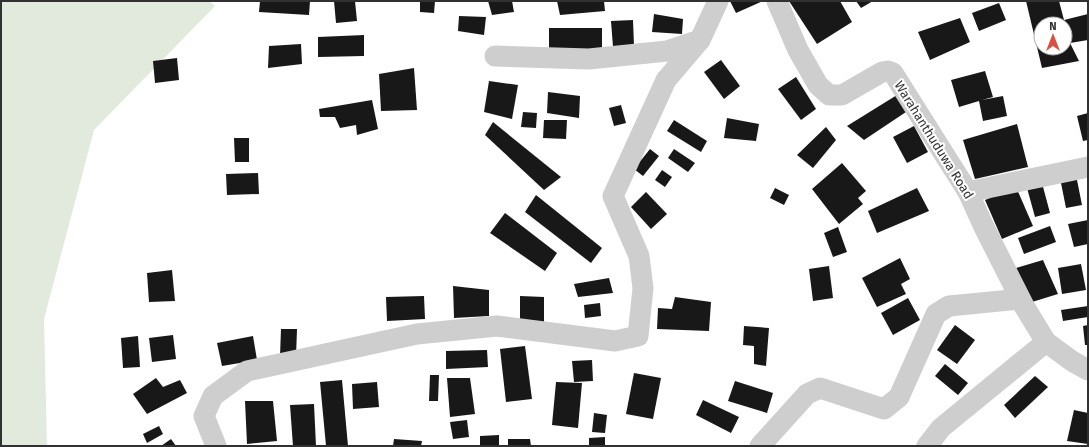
<svg xmlns="http://www.w3.org/2000/svg" width="1089" height="447" font-family="'Fira Sans',sans-serif">
  <style>
    .green { fill: #e2eade }
    .building { fill: #181818; fill-rule: evenodd }
    .lines { fill: none; stroke-linecap: round; stroke-linejoin: round }
    .minor { stroke: #cecece; stroke-width: 21 }
    .labels { text-anchor: middle; dominant-baseline: central; stroke-width: 4; stroke-linejoin: round; paint-order: stroke }
    .street-label { font-size: 13px; fill: #313131; stroke: #fff }
  </style>
  <rect width="100%" height="100%" fill="#fff"/>
  <polygon class="green" points="1,1 209,1 215,6 94,130 44,319 47,446 1,446"/>
  <g class="building">
    <polygon points="260,1 310,1 309,15 259,12"/>
    <polygon points="334,1 355,1 357,21 336,23"/>
    <polygon points="420,1 435,1 434,13 420,12"/>
    <polygon points="488,1 512,1 514,12 492,15"/>
    <polygon points="557,1 604,1 605,11 560,15"/>
    <polygon points="730,1 763,1 736,13"/>
    <polygon points="789,1 840,1 852,22 817,44"/>
    <polygon points="856,1 873,1 861,8"/>
    <path d="M1026 1H1059L1064 20 1088 14V40L1070 43 1079 61 1042 68ZM1041 24H1065V48H1041Z"/>
    <polygon points="999,3 1006,20 979,31 972,13"/>
    <polygon points="654,14 683,19 682,34 652,32"/>
    <polygon points="459,16 486,17 484,35 458,31"/>
    <polygon points="960,18 970,42 930,60 918,32"/>
    <polygon points="633,20 634,46 613,47 611,21"/>
    <polygon points="549,28 602,28 602,49 549,50"/>
    <polygon points="364,35 364,56 318,57 318,37"/>
    <polygon points="301,44 302,64 268,68 269,46"/>
    <polygon points="177,58 179,80 155,83 153,61"/>
    <polygon points="721,60 740,86 724,99 704,72"/>
    <polygon points="414,68 417,110 381,111 379,74"/>
    <polygon points="985,71 993,97 982,100 1003,96 1007,116 983,121 979,101 959,107 951,80"/>
    <polygon points="796,77 816,109 801,120 778,89"/>
    <polygon points="489,81 518,85 512,119 484,112"/>
    <polygon points="548,92 580,96 579,118 547,113"/>
    <polygon points="897,95 906,112 864,140 847,126"/>
    <polygon points="372,100 378,129 357,135 356,125 340,128 335,117 320,117 319,109"/>
    <polygon points="621,105 626,123 614,126 609,108"/>
    <polygon points="523,112 537,113 536,128 521,127"/>
    <polygon points="1088,113 1088,140 1083,141 1077,116"/>
    <polygon points="727,118 759,124 756,141 724,138"/>
    <polygon points="544,120 567,120 566,139 543,138"/>
    <polygon points="674,120 707,141 701,152 667,131"/>
    <polygon points="493,122 561,177 544,190 485,135"/>
    <polygon points="1017,124 1028,167 975,179 963,140"/>
    <polygon points="914,126 928,152 907,163 893,137"/>
    <polygon points="826,127 836,140 813,168 797,155"/>
    <polygon points="234,138 249,138 249,162 235,162"/>
    <polygon points="650,149 659,156 643,176 634,169"/>
    <polygon points="674,149 695,163 688,172 668,158"/>
    <polygon points="842,163 866,191 858,198 863,204 839,224 812,189"/>
    <polygon points="662,170 672,177 665,187 655,180"/>
    <polygon points="258,173 259,194 227,195 226,174"/>
    <polygon points="1076,175 1082,205 1066,208 1060,178"/>
    <polygon points="1042,183 1050,213 1035,217 1027,188"/>
    <polygon points="1016,187 1033,226 1002,239 985,200"/>
    <polygon points="775,188 789,195 784,205 770,198"/>
    <polygon points="917,188 929,211 877,233 868,211"/>
    <polygon points="646,192 667,214 651,229 631,207"/>
    <polygon points="536,195 602,248 591,263 525,212"/>
    <polygon points="505,213 557,253 545,271 490,233"/>
    <polygon points="1088,220 1088,244 1074,247 1068,224"/>
    <polygon points="1050,226 1056,242 1024,254 1018,238"/>
    <polygon points="838,227 847,252 833,257 824,233"/>
    <polygon points="900,258 910,279 901,284 906,294 877,307 862,278"/>
    <polygon points="1043,260 1058,294 1032,302 1016,268"/>
    <polygon points="1081,264 1086,290 1062,294 1058,268"/>
    <polygon points="829,266 833,298 813,301 809,269"/>
    <polygon points="172,270 175,301 149,302 147,273"/>
    <polygon points="609,278 613,293 578,297 574,284"/>
    <polygon points="453,286 489,290 489,316 454,318"/>
    <polygon points="424,296 425,319 387,321 386,297"/>
    <polygon points="520,296 544,297 544,322 520,322"/>
    <polygon points="675,297 711,302 709,331 657,329 658,308 672,309"/>
    <polygon points="908,298 920,320 893,335 881,313"/>
    <polygon points="600,303 601,316 585,318 584,305"/>
    <polygon points="1088,306 1088,317 1063,321 1061,310"/>
    <polygon points="955,325 975,340 957,364 937,350"/>
    <polygon points="1088,325 1088,345 1085,345 1083,326"/>
    <polygon points="744,326 769,328 766,366 754,364 754,346 743,345"/>
    <polygon points="281,329 297,329 296,357 280,356"/>
    <polygon points="173,335 176,359 152,362 149,338"/>
    <polygon points="138,336 140,367 123,368 121,338"/>
    <polygon points="253,336 257,360 222,366 217,343"/>
    <polygon points="525,346 532,399 506,402 500,349"/>
    <polygon points="487,350 488,367 446,369 446,351"/>
    <polygon points="592,360 593,381 574,382 572,361"/>
    <polygon points="945,364 968,383 958,395 935,376"/>
    <polygon points="634,373 661,378 653,419 626,414"/>
    <polygon points="430,375 439,375 438,401 429,401"/>
    <polygon points="1035,376 1048,387 1015,418 1004,405"/>
    <polygon points="156,378 163,387 180,380 187,393 147,414 133,394"/>
    <polygon points="447,378 470,378 475,414 450,417"/>
    <polygon points="342,380 348,446 326,446 320,382"/>
    <polygon points="735,381 773,393 767,413 728,401"/>
    <polygon points="377,382 379,407 353,409 352,384"/>
    <polygon points="556,382 582,383 578,428 552,425"/>
    <polygon points="703,400 739,417 731,433 696,415"/>
    <polygon points="245,401 273,401 277,441 247,444"/>
    <polygon points="314,404 316,446 293,446 290,405"/>
    <polygon points="1074,410 1088,413 1088,444 1067,441"/>
    <polygon points="594,413 607,415 605,433 592,432"/>
    <polygon points="467,420 469,437 453,439 450,422"/>
    <polygon points="159,426 163,434 147,443 143,434"/>
    <polygon points="499,435 499,446 480,446 480,436"/>
    <polygon points="605,437 605,446 589,446 589,438"/>
    <polygon points="171,439 176,446 161,446"/>
    <polygon points="394,439 422,441 421,446 393,446"/>
    <polygon points="508,439 530,439 531,446 508,446"/>
  </g>
  <g class="lines">
    <g class="minor">
      <polyline points="777,1 798,50 818,85 829,95 842,95 882,72 888,71 893,73 968,192 984,227 1024,306 1046,342 1072,361 1088,370"/>
      <polyline points="495,56 589,59 667,51 700,40"/>
      <polyline points="968,192 1088,167"/>
      <polyline points="216,446 204,416 213,396 247,371 417,334 497,326 615,341 638,336 643,288 639,256 613,196 666,80 700,40 718,1"/>
      <polyline points="760,446 807,394 820,388 884,409 899,397 936,314 949,306 1020,299"/>
      <polyline points="927,446 941,428 1046,342"/>
    </g>
  </g>
  <g class="labels">
    <g class="street-label">
      <text transform="translate(934 140) rotate(58)">Warahanthuduwa Road</text>
    </g>
  </g>
  <rect width="1089" height="447" fill="none" stroke="#313131" stroke-width="4"/>
  <g transform="translate(1053 36)"><circle r="19" fill="#ffffff" stroke="#adadad"/>
  <path d="M0-3L7 15L0 10L-7 15Z" fill="#db4f40"/>
  <text y="-6" font-size="11" font-weight="bold" text-anchor="middle" fill="#313131">N</text>
  </g>
</svg>
